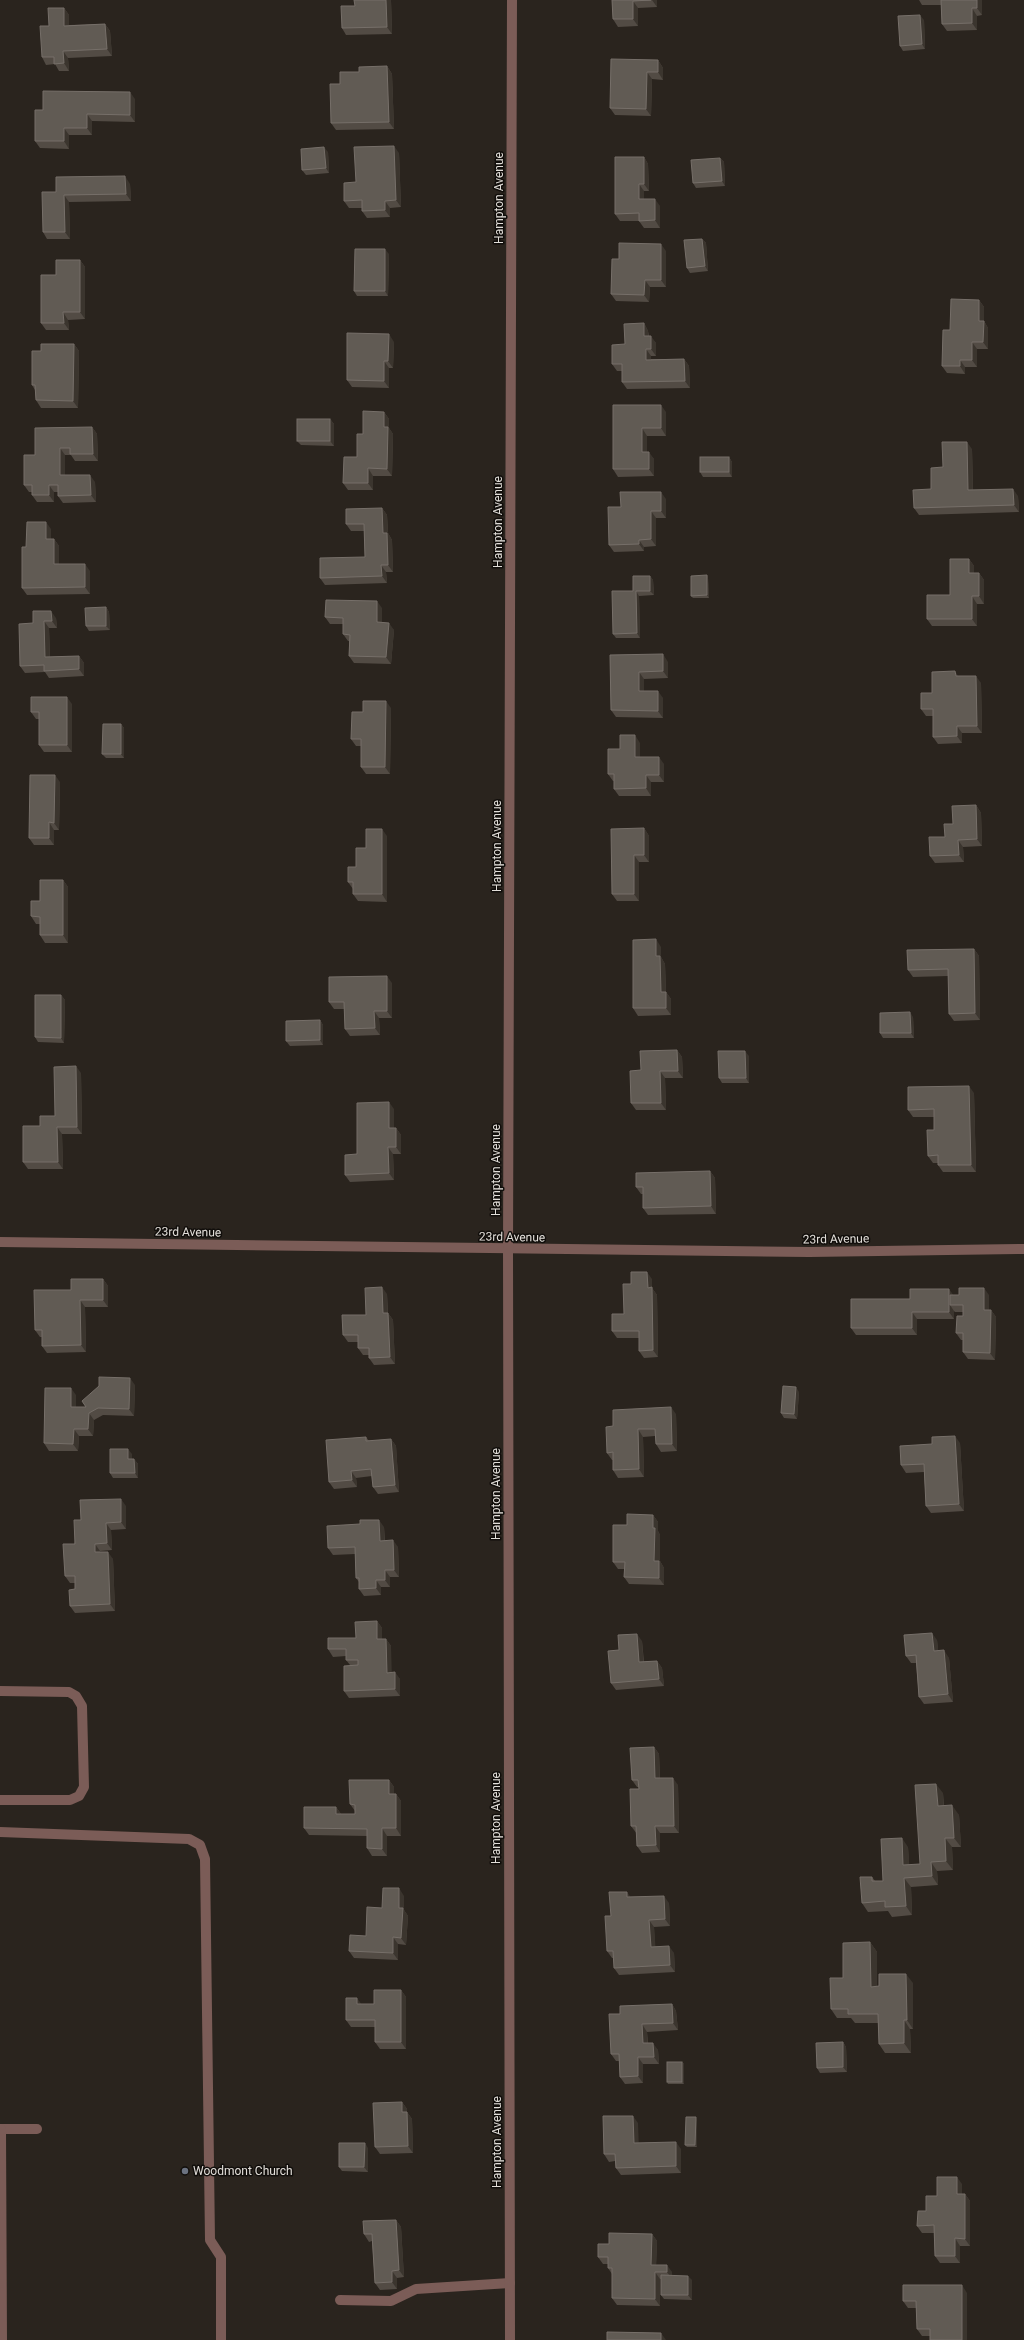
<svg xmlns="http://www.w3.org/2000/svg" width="1024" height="2340" font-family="Roboto,sans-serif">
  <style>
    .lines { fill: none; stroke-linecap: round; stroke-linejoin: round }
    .lane { stroke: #7b5c57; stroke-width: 10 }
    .street { stroke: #7b5c57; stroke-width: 10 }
    .wall { fill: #524b44 }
    .shaded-wall { fill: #3b352e }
    .building { fill: #615b54; stroke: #766f69 }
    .worship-dot { fill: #6b7280; stroke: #110e0b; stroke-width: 1.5 }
    .labels { text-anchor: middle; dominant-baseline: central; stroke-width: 3; stroke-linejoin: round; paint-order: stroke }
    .street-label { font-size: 12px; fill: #e2ded9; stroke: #110e0b }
    .poi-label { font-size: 12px; fill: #e2ded9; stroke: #110e0b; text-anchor: start }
  </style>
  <rect width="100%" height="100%" fill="#2a241e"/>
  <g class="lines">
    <g class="lane">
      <polyline points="0,1691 69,1692 76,1696 82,1706 84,1787 79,1796 70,1800 0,1800"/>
      <polyline points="0,1832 189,1839 200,1845 205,1859 210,2240 221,2257 221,2340"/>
      <polyline points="0,2129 37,2129"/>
      <polyline points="1,2129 2,2340"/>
      <polyline points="340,2300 391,2301 416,2289 510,2283"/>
    </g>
    <g class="street">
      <polyline points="0,1242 809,1252 1024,1249"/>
      <polyline points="510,2340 508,1250 512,0"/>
    </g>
  </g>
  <g class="wall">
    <polygon points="391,0 392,34 346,35 342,28 355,6"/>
    <polygon points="612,0 657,0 657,7 638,8 638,26 618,27 613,19"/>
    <polygon points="919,0 982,0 982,15 977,16 977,30 947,31 942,24 941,5 922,5"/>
    <polygon points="64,8 69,15 69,25 105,24 110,31 112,56 68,58 69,71 59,71 55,64 46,65 42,57 49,26"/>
    <polygon points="924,20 925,49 903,51 900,46"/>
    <polygon points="658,60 663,68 663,80 652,79 651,116 615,115 610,108"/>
    <polygon points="387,66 392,74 394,129 336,130 331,123 340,84"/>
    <polygon points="135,99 135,122 92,121 92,135 69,135 69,149 40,148 35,141 43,110"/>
    <polygon points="328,152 329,173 306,175 302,170"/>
    <polygon points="399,153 401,207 390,208 390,217 367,218 362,211 362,208 349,208 344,201 356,182"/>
    <polygon points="644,157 648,164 649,191 644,191 644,199 660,206 660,228 644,228 639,221 620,221 615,214"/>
    <polygon points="720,158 724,162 725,186 696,188 693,183"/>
    <polygon points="130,184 131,201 69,202 70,239 47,239 43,232 56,192"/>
    <polygon points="702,239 706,243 708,271 690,273 687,268"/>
    <polygon points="666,251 666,287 650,287 649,302 616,301 611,294"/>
    <polygon points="389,254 388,296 357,296 354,291"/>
    <polygon points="80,260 85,267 85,319 68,320 69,330 46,330 41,323 56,275"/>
    <polygon points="979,300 984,307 984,321 988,328 988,349 977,349 977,367 965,367 965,374 947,373 942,366 950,330"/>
    <polygon points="644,323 648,331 649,336 656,343 656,356 651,356 651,359 684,359 689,366 690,388 627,389 622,382 622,371 617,371 612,364 625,344"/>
    <polygon points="394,342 393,368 389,368 389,388 352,387 347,380"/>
    <polygon points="74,344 79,351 78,408 41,408 36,400 35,390 32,385 41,351"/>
    <polygon points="613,405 666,412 666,436 647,436 647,452 654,459 654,476 618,477 613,469"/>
    <polygon points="384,412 389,419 389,428 393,434 392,476 373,476 373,490 348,490 343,483 357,457 363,434"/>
    <polygon points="330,419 334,424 334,446 301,445 297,441"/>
    <polygon points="92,427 97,434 98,461 75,461 71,455 65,455 65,475 95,482 96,502 63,503 58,496 58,492 54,492 54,502 37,502 32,495 32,492 29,492 24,485 35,455"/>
    <polygon points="972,449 973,490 1018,496 1019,512 919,515 914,508 931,489 943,467"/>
    <polygon points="729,457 732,462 732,477 703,477 700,472"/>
    <polygon points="666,499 666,518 656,518 656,546 644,547 644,551 614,552 609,545 621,507"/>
    <polygon points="382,508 387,515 388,533 392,540 393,572 386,572 387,583 325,585 320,578 365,557 364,531 351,531 346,524"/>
    <polygon points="51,529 51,539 54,539 59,546 59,564 90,571 90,594 27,595 22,588 26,547"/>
    <polygon points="969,559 974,566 974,573 979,573 984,580 984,604 977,604 977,626 932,626 927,619 950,595"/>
    <polygon points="707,575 708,578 709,598 693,598 691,596"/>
    <polygon points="650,576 653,580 654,595 639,596 640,638 616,638 613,634 633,591"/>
    <polygon points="106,607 109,612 110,630 89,631 86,626"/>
    <polygon points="382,608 382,622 394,630 391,664 354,663 349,656 349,641 348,641 343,634 343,624 330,624 325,617"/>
    <polygon points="56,618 57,628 49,628 50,657 79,656 84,663 84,676 49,678 45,672 25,673 20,666 33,623"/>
    <polygon points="610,655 668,662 668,678 644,679 644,691 663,698 663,718 616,717 611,710"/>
    <polygon points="959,676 981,683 982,733 962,733 962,743 938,744 933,737 933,716 926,716 921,709 932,693"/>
    <polygon points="72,704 72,752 44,752 39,745 39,719 36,719 31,712"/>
    <polygon points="391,708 390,774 366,774 361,767 361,746 356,746 351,739 363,712"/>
    <polygon points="121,724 124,728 124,758 106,758 102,754"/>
    <polygon points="640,743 640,757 664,764 664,782 651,782 651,796 619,796 614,789 614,781 613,781 608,774 620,749"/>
    <polygon points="60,782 59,830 54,830 54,845 34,845 29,838"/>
    <polygon points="976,805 981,813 982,846 963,847 964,862 935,863 930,856 945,837 953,824"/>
    <polygon points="644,828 649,836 649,862 639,862 639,901 617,901 612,894"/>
    <polygon points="387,836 387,902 358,901 353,894 353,889 348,882 366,848"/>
    <polygon points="63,880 68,887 68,943 45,943 40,935 40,924 36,924 31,916 40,901"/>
    <polygon points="661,947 661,957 665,964 666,992 671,999 671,1015 638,1016 633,1008"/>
    <polygon points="974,949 979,956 980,1020 954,1021 949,1014 948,976 913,977 908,970"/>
    <polygon points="392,983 392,1018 379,1018 380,1035 350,1036 345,1029 344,1009 334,1009 329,1002"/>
    <polygon points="61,995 65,1000 64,1043 38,1042 35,1037"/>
    <polygon points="913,1017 914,1038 883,1038 880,1033"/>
    <polygon points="320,1020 323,1025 323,1045 290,1046 286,1041"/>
    <polygon points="677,1050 682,1057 683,1078 665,1078 666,1110 636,1110 631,1103 641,1070"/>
    <polygon points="749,1056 749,1083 722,1083 719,1078"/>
    <polygon points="81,1073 82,1134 62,1134 63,1169 28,1169 23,1162 40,1126 55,1116"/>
    <polygon points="974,1093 976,1172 943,1172 938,1165 938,1163 933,1163 928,1156 934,1130 934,1117 913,1117 908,1110"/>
    <polygon points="394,1109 394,1128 396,1128 401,1135 401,1154 393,1154 394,1180 350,1182 345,1175 357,1154"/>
    <polygon points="710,1171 715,1178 716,1214 648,1215 643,1208 643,1194 641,1194 636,1187"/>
    <polygon points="103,1279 108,1286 108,1307 85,1307 86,1352 47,1353 42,1346 42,1337 40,1337 35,1330 71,1290"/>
    <polygon points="652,1279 652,1288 657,1295 658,1357 644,1358 639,1351 639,1338 617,1338 612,1331 624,1314 631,1284"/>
    <polygon points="387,1294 388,1313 393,1320 395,1364 374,1365 369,1358 369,1355 363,1355 358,1348 358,1342 348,1342 343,1335 366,1315"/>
    <polygon points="953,1295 989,1295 989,1310 991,1310 996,1317 995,1360 968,1359 963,1352 963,1340 961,1340 956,1333 963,1316 963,1312 955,1312 954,1311 954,1319 917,1319 917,1335 856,1335 851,1328 910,1299"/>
    <polygon points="135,1385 134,1416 103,1415 94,1420 93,1436 79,1436 78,1451 49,1451 44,1443 76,1395 76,1407 86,1407 82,1401"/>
    <polygon points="799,1392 797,1419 784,1418 781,1413"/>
    <polygon points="676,1414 677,1451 661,1452 656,1444 655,1436 643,1437 644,1477 618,1478 613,1470 613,1460 612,1460 607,1453 613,1426"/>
    <polygon points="366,1437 369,1441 391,1439 396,1446 399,1492 378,1494 373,1487 372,1476 356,1478 357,1487 334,1489 329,1482"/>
    <polygon points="960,1443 964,1511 931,1513 926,1506 924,1472 906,1473 901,1465"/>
    <polygon points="132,1454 132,1459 134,1459 138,1464 138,1478 113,1478 110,1473"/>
    <polygon points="126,1506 126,1529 111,1530 112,1550 100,1551 100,1552 113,1559 115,1611 75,1613 70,1606 75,1589 75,1583 70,1583 65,1576 81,1520"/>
    <polygon points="653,1515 658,1522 658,1531 660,1535 660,1561 664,1568 664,1585 629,1584 624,1577 625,1569 618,1569 613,1562 627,1525"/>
    <polygon points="384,1527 385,1541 398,1547 399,1577 390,1577 390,1587 381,1587 381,1595 364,1596 359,1589 359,1582 356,1578 355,1554 333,1555 328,1548"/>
    <polygon points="377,1621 382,1628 382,1639 386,1639 391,1646 391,1672 400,1679 400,1696 349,1698 344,1691 350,1665 346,1660 346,1656 333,1657 328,1649 356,1638"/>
    <polygon points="937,1640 938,1651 949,1658 953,1702 924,1704 919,1697 916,1663 911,1663 906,1656"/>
    <polygon points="642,1641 644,1662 657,1661 662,1668 664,1686 616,1690 611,1683 619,1650"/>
    <polygon points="654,1747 659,1754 660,1778 678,1785 679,1833 660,1833 660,1852 642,1853 637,1846 637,1834 631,1826 639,1789 639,1787 637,1787 632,1780"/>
    <polygon points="389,1780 394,1787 394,1794 396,1794 401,1801 401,1836 387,1836 387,1856 372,1856 367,1848 367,1836 309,1835 304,1828 336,1807 341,1814 355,1814 355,1811 350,1804"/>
    <polygon points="943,1793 944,1806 959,1815 961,1847 952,1847 953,1870 937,1871 938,1885 911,1887 912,1915 892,1917 888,1911 868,1912 862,1903 872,1877 875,1881 883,1881 908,1847 909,1865 920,1864"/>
    <polygon points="404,1896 404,1910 408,1916 406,1945 398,1944 398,1960 354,1958 349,1951 366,1936 382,1908"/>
    <polygon points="630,1897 669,1903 670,1926 654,1927 655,1947 674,1953 675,1972 619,1975 614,1968 614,1958 612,1958 607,1951 611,1916"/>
    <polygon points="870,1942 877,1952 877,1987 913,1983 913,2029 910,2029 911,2053 885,2053 879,2044 878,2023 855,2023 851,2018 837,2018 831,2009 843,1978"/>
    <polygon points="401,1990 406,1997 406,2049 380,2049 375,2042 375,2027 351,2027 346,2020 374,2004"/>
    <polygon points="672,2004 676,2011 678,2030 647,2032 648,2043 658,2050 659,2064 643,2064 643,2083 625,2084 620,2077 619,2061 616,2061 611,2054 620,2014"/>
    <polygon points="843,2042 846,2047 847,2072 820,2073 817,2068"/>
    <polygon points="682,2062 684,2064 684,2084 668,2084 667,2082"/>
    <polygon points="402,2102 407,2109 407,2112 412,2119 413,2153 380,2154 375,2147"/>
    <polygon points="697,2120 697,2147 687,2147 685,2145"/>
    <polygon points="638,2123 638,2143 681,2149 681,2173 621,2175 616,2168 615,2161 609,2162 604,2154"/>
    <polygon points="368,2148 368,2172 342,2171 339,2167"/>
    <polygon points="962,2184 962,2194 965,2194 970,2201 970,2246 960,2246 960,2263 940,2263 935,2256 934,2233 922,2233 917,2226 926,2211 937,2196"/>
    <polygon points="396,2220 401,2227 404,2277 397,2278 397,2289 380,2290 375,2283 372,2241 369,2242 364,2234"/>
    <polygon points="652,2234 657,2241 656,2265 672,2272 672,2276 692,2280 692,2300 664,2299 661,2295 661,2279 660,2279 660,2306 617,2305 612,2298 612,2274 608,2268 608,2264 603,2264 598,2257 609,2244"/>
    <polygon points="967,2293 967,2340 930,2336 922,2336 917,2329 916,2308 908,2308 903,2301"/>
  </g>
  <g class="shaded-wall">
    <polygon points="386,0 391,0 392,34 387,27"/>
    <polygon points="652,0 657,0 657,7"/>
    <polygon points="977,0 982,0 982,15 977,8"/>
    <polygon points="633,1 638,8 638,26 633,19"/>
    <polygon points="64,8 69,15 69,33 64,26"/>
    <polygon points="972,8 977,16 977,30 972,23"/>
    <polygon points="920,15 924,20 925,49 922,44"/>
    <polygon points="105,24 110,31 112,56 107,49"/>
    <polygon points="63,51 68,58 69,71 64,63"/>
    <polygon points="658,60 663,68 663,80 658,72"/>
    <polygon points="387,66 392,74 394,129 389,122"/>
    <polygon points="647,72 652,79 651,116 646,109"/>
    <polygon points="130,92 135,99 135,122 130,115"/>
    <polygon points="87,114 92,121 92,135 87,128"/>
    <polygon points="64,128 69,135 69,149 64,141"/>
    <polygon points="394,146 399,153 401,207 396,200"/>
    <polygon points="324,147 328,152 329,173 326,168"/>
    <polygon points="644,157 648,164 649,191 644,184"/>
    <polygon points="720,158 724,162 725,186 722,181"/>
    <polygon points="125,176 130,184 131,201 126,194"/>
    <polygon points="639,184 644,191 644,206 639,199"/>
    <polygon points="64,195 69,202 70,239 65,232"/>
    <polygon points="655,199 660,206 660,228 655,220"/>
    <polygon points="385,201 390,208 390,217 385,210"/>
    <polygon points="702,239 706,243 708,271 705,266"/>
    <polygon points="661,244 666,251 666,287 661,280"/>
    <polygon points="385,249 389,254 388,296 385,291"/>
    <polygon points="80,260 85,267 85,319 80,312"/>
    <polygon points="645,280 650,287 649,302 644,295"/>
    <polygon points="979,300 984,307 984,321 988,328 988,349 983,342 979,321"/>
    <polygon points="63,312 68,320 69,330 64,323"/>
    <polygon points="644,323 648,331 649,343 644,336"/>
    <polygon points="389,334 394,342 393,368 388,361"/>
    <polygon points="651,336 656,343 656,356 651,349"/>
    <polygon points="972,342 977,349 977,367 972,360"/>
    <polygon points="74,344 79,351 78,408 73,401"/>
    <polygon points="646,349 651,356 651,367 646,360"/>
    <polygon points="684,359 689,366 690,388 685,381"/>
    <polygon points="960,360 965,367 965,374 960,366"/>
    <polygon points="384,361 389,368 389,388 384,381"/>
    <polygon points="661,405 666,412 666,436 661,428"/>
    <polygon points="384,412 389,419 389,428 393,434 392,476 387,469 384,427"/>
    <polygon points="330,419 334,424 334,446 330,441"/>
    <polygon points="92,427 97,434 98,461 93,454"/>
    <polygon points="642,428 647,436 647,459 642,452"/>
    <polygon points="967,442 972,449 973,497 968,490"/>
    <polygon points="60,448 65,455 65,482 60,475"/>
    <polygon points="649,452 654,459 654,476 649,469"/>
    <polygon points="729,457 732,462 732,477 729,472"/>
    <polygon points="368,468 373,476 373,490 368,483"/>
    <polygon points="90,475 95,482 96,502 91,495"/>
    <polygon points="49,485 54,492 54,502 49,495"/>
    <polygon points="1013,489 1018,496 1019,512 1014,505"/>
    <polygon points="661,492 666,499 666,518 661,511"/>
    <polygon points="382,508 387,515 388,533 392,540 393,572 388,565 383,533"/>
    <polygon points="651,511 656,518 656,546 651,539"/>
    <polygon points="46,522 51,529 51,546 46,539"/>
    <polygon points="54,539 59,546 59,571 54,564"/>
    <polygon points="639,540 644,547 644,551 639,544"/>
    <polygon points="969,559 974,566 974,580 969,573"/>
    <polygon points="85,564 90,571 90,594 85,587"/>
    <polygon points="381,565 386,572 387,583 382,576"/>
    <polygon points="979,573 984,580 984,604 979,596"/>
    <polygon points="707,575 708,578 709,598 707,595"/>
    <polygon points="650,576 653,580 654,595 650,591"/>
    <polygon points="636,591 639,596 640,638 637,633"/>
    <polygon points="972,596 977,604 977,626 972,619"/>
    <polygon points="377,601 382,608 382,629 377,622"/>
    <polygon points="106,607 109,612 110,630 106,626"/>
    <polygon points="51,611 56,618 57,628 52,621"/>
    <polygon points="44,621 49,628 50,664 45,657"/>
    <polygon points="389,623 394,630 391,664 386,657"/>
    <polygon points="663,654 668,662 668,678 663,671"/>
    <polygon points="79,656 84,663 84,676 79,669"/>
    <polygon points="955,671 960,679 956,676"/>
    <polygon points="639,672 644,679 644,698 639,691"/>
    <polygon points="976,676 981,683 982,733 977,726"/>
    <polygon points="658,691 663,698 663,718 658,711"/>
    <polygon points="67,697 72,704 72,752 67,745"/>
    <polygon points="386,701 391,708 390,774 385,767"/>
    <polygon points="121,724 124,728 124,758 121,754"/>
    <polygon points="957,726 962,733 962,743 957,736"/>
    <polygon points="635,735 640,743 640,764 635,757"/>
    <polygon points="659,757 664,764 664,782 659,775"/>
    <polygon points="55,775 60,782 59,830 54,823"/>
    <polygon points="646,775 651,782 651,796 646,788"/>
    <polygon points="976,805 981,813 982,846 977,839"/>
    <polygon points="49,822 54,830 54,845 49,838"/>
    <polygon points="644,828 649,836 649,862 644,855"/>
    <polygon points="382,829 387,836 387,902 382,894"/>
    <polygon points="958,840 963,847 964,862 959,855"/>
    <polygon points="634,855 639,862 639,901 634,894"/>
    <polygon points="63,880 68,887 68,943 63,935"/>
    <polygon points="656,939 661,947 661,957 665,964 666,994 666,992 671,999 671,1015 666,1008 661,992 656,956"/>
    <polygon points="974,949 979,956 980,1020 975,1013"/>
    <polygon points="387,976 392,983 392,1018 387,1011"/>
    <polygon points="61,995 65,1000 64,1043 61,1038"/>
    <polygon points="374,1011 379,1018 380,1035 375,1028"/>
    <polygon points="910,1012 913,1017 914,1038 911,1033"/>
    <polygon points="320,1020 323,1025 323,1045 320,1040"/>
    <polygon points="677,1050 682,1057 683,1078 678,1071"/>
    <polygon points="745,1051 749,1056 749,1083 746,1078"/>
    <polygon points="76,1066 81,1073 82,1134 77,1127"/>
    <polygon points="660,1071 665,1078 666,1110 661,1103"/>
    <polygon points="969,1086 974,1093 976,1172 971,1165"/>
    <polygon points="389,1102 394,1109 394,1135 389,1128"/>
    <polygon points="57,1127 62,1134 63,1169 58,1162"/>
    <polygon points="396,1128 401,1135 401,1154 396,1147"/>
    <polygon points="388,1147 393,1154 394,1180 389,1173"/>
    <polygon points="710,1171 715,1178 716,1214 711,1206"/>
    <polygon points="647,1272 652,1279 652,1288 657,1295 658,1357 653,1350 648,1288"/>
    <polygon points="103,1279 108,1286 108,1307 103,1300"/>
    <polygon points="382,1287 387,1294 388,1320 383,1313"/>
    <polygon points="984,1288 989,1295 989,1317 984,1310"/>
    <polygon points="949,1289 954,1296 950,1305 954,1311 954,1319 949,1312"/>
    <polygon points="80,1300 85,1307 86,1352 81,1345"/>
    <polygon points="991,1310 996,1317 995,1360 990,1353"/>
    <polygon points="912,1312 917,1319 917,1335 912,1328"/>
    <polygon points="388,1313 393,1320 395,1364 390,1357"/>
    <polygon points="130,1378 135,1385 134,1416 129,1409"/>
    <polygon points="796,1387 799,1392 797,1419 794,1414"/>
    <polygon points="71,1388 76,1395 76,1414 71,1407"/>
    <polygon points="671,1407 676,1414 677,1451 672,1444"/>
    <polygon points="89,1413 94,1420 93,1436 88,1429"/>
    <polygon points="74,1429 79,1436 78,1451 73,1444"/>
    <polygon points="638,1429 643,1437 644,1477 639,1469"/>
    <polygon points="955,1436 960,1443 964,1511 959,1504"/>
    <polygon points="391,1439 396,1446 399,1492 395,1485"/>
    <polygon points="128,1449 132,1454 132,1464 128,1459"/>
    <polygon points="134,1459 138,1464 138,1478 135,1473"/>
    <polygon points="351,1471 356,1478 357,1487 352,1480"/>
    <polygon points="121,1499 126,1506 126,1529 121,1522"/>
    <polygon points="653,1515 658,1522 658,1531 660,1535 660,1561 664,1568 664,1585 659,1578 654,1561 653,1528"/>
    <polygon points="379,1520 384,1527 385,1548 380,1541"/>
    <polygon points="106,1523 111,1530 112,1550 107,1543"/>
    <polygon points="393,1540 398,1547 399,1577 394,1570"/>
    <polygon points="95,1544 100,1551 100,1559 95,1552"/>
    <polygon points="108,1552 113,1559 115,1611 110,1604"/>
    <polygon points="385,1570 390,1577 390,1587 385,1580"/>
    <polygon points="376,1580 381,1587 381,1595 376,1588"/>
    <polygon points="377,1621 382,1628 382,1647 377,1639"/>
    <polygon points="932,1633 937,1640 939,1658 934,1651"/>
    <polygon points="637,1634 642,1641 644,1669 639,1662"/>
    <polygon points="386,1639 391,1646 392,1680 387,1673"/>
    <polygon points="944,1650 949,1658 953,1702 948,1694"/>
    <polygon points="657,1661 662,1668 664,1686 659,1679"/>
    <polygon points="395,1672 400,1679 400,1696 395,1689"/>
    <polygon points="654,1747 659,1754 660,1785 655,1778"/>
    <polygon points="673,1778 678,1785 679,1833 674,1826"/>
    <polygon points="389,1780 394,1787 394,1801 389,1794"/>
    <polygon points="936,1784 943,1793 944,1815 938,1806"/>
    <polygon points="396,1794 401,1801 401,1836 396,1828"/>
    <polygon points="952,1805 959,1815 961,1847 954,1838"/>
    <polygon points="336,1807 341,1814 336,1814"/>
    <polygon points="655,1826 660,1833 660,1852 656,1845"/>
    <polygon points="382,1828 387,1836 387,1856 382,1849"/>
    <polygon points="902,1838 908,1847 910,1875 903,1865"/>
    <polygon points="945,1838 952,1847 953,1870 946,1861"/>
    <polygon points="931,1862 937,1871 938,1885 932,1876"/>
    <polygon points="904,1878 911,1887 912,1915 906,1906"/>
    <polygon points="399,1888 404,1896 404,1910 408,1916 406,1945 401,1938 399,1908"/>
    <polygon points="627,1892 632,1899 627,1897"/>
    <polygon points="664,1896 669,1903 670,1926 665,1919"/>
    <polygon points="649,1920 654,1927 656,1954 651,1947"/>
    <polygon points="393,1937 398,1944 398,1960 393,1953"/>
    <polygon points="870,1942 877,1952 877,1996 871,1987"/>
    <polygon points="669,1946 674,1953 675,1972 670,1965"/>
    <polygon points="906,1974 913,1983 913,2029 907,2020"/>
    <polygon points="401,1990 406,1997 406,2049 401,2042"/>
    <polygon points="357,1998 362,2005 357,2004"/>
    <polygon points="672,2004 676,2011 678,2030 673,2023"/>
    <polygon points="904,2020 910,2029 911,2053 904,2043"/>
    <polygon points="642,2024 647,2032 648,2050 643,2043"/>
    <polygon points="843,2042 846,2047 847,2072 843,2067"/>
    <polygon points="653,2043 658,2050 659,2064 654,2057"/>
    <polygon points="638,2057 643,2064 643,2083 638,2076"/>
    <polygon points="682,2062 684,2064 684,2084 682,2082"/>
    <polygon points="402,2102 407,2109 407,2119 402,2112"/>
    <polygon points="407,2112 412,2119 413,2153 408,2146"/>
    <polygon points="633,2116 638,2123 639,2150 634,2143"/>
    <polygon points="696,2117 697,2120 697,2147 695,2145"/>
    <polygon points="676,2142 681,2149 681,2173 676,2166"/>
    <polygon points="365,2143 368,2148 368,2172 364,2167"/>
    <polygon points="957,2177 962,2184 962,2201 957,2194"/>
    <polygon points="965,2194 970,2201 970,2246 965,2239"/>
    <polygon points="396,2220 401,2227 404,2277 399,2270"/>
    <polygon points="652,2234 657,2241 656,2272 651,2265"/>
    <polygon points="955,2238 960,2246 960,2263 955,2256"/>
    <polygon points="667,2265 672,2272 672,2279 667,2272"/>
    <polygon points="392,2271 397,2278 397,2289 392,2282"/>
    <polygon points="655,2272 660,2279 660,2306 655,2299"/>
    <polygon points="688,2276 692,2280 692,2300 688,2295"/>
    <polygon points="962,2285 967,2293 967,2340 962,2340"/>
    <polygon points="661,2333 666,2340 661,2340"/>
  </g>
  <g class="building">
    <polygon points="354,0 386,0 387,27 342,28 341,6 355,6"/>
    <polygon points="612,0 651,0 633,1 633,19 613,19"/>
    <polygon points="941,0 977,0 977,8 972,8 972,23 942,24"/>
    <polygon points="48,8 64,8 64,26 105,24 107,49 63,51 64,63 54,64 54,57 42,57 40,26 49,26"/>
    <polygon points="920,15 922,44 900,46 898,16"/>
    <polygon points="611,59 658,60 658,72 647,72 646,109 610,108"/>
    <polygon points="387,66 389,122 331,123 330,84 340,84 340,72 359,72 359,67"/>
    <polygon points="43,91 130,92 130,115 87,114 87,128 64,128 64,141 35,141 35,110 43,110"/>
    <polygon points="394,146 396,200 385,201 385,210 362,211 362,200 344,201 344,183 356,182 354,147"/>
    <polygon points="324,147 326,168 302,170 301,149"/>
    <polygon points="615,157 644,157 644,184 639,184 639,199 655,199 655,220 639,221 639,213 615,214"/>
    <polygon points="720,158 722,181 693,183 691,160"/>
    <polygon points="125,176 126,194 64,195 65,232 43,232 42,192 56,192 56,177"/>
    <polygon points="702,239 705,266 687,268 684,240"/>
    <polygon points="619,243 661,244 661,280 645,280 644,295 611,294 612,259 619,259"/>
    <polygon points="355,249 385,249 385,291 354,291"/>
    <polygon points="56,260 80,260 80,312 63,312 64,323 41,323 41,275 56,275"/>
    <polygon points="951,299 979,300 979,321 984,321 983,342 972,342 972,360 960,360 960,366 942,366 943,330 950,330"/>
    <polygon points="644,323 644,336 651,336 651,349 646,349 646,360 684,359 685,381 622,382 622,364 612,364 612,345 625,344 624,324"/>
    <polygon points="347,333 389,334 388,361 384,361 384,381 347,380"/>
    <polygon points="41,344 74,344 73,401 36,400 35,385 32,385 32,351 41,351"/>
    <polygon points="613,405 661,405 661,428 642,428 642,452 649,452 649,469 613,469"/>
    <polygon points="363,411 384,412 384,427 388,427 387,469 368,468 368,483 343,483 344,457 357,457 357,434 363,434"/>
    <rect x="297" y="419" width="33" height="22"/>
    <polygon points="92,427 93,454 70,454 70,448 60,448 60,475 90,475 91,495 58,496 58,485 49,485 49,495 32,495 32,485 24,485 24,455 35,455 35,428"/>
    <polygon points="942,442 967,442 968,490 1013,489 1014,505 914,508 913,490 931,489 931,468 943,467"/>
    <rect x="700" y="457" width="29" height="15"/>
    <polygon points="620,492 661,492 661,511 651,511 651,539 639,540 639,544 609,545 608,507 621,507"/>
    <polygon points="382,508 383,533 387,533 388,565 381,565 382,576 320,578 320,558 365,557 364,524 346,524 346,509"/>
    <polygon points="27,522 46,522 46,539 54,539 54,564 85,564 85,587 22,588 22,547 26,547"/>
    <polygon points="950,559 969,559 969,573 979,573 979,596 972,596 972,619 927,619 927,595 950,595"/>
    <polygon points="707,575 707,595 691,596 691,576"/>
    <polygon points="633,576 650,576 650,591 636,591 637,633 613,634 612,591 633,591"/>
    <polygon points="326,600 377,601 377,622 389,623 386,657 349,656 350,635 343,634 343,618 325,617"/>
    <polygon points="106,607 106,626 86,626 85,608"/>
    <polygon points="33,611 51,611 52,621 44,621 45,657 79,656 79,669 44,671 44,665 20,666 19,624 33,623"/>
    <polygon points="663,654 663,671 639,672 639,691 658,691 658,711 611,710 610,655"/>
    <polygon points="955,671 956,676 976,676 977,726 957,726 957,736 933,737 933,709 921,709 921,693 932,693 932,672"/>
    <polygon points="31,697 67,697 67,745 39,745 39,712 31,712"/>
    <polygon points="363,701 386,701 385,767 361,767 361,739 351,739 352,712 363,712"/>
    <polygon points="103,724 121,724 121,754 102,754"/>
    <polygon points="620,735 635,735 635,757 659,757 659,775 646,775 646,788 614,789 614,774 608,774 608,749 620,749"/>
    <polygon points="30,775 55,775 54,823 49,822 49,838 29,838"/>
    <polygon points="976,805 977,839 958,840 959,855 930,856 929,837 945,837 944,824 953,824 952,806"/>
    <polygon points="644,828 644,855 634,855 634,894 612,894 611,829"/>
    <polygon points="366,829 382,829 382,894 353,894 353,882 348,882 348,867 356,867 356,848 366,848"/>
    <polygon points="40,880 63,880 63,935 40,935 40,917 31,916 31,901 40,901"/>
    <polygon points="656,939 656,956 660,956 661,992 666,992 666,1008 633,1008 633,940"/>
    <polygon points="974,949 975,1013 949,1014 948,969 908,970 907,950"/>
    <polygon points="387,976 387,1011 374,1011 375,1028 345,1029 344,1002 329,1002 329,977"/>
    <polygon points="35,995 61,995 61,1038 35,1037"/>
    <polygon points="910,1012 911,1033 880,1033 880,1013"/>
    <polygon points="320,1020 320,1040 286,1041 286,1021"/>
    <polygon points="677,1050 678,1071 660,1071 661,1103 631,1103 630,1071 641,1070 640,1051"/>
    <polygon points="718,1051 745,1051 746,1078 719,1078"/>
    <polygon points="76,1066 77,1127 57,1127 58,1162 23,1162 23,1126 40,1126 40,1116 55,1116 54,1067"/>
    <polygon points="969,1086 971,1165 938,1165 938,1155 928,1156 927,1130 934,1130 934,1109 908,1110 908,1087"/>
    <polygon points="389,1102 389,1128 396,1128 396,1147 388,1147 389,1173 345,1175 345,1155 357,1154 357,1103"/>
    <polygon points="710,1171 711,1206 643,1208 643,1187 636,1187 636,1173"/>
    <polygon points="631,1272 647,1272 648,1288 652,1287 653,1350 639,1351 639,1331 612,1331 612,1314 624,1314 623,1284 631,1284"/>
    <polygon points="71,1279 103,1279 103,1300 80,1300 81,1345 42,1346 42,1330 35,1330 34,1290 71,1290"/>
    <polygon points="382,1287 383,1313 388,1313 390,1357 369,1358 369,1348 358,1348 358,1335 343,1335 342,1315 366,1315 365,1288"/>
    <polygon points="959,1288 984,1288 984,1310 991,1310 990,1353 963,1352 963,1333 956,1333 957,1316 963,1316 963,1305 950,1305 950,1295 959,1295"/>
    <polygon points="910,1289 949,1289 949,1312 912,1312 912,1328 851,1328 851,1299 910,1299"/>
    <polygon points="99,1377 130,1378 129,1409 98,1408 89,1413 88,1429 74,1429 73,1444 44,1443 45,1388 71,1388 71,1407 86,1407 82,1401 99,1386"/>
    <polygon points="783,1386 796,1387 794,1414 781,1413"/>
    <polygon points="671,1407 672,1444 656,1444 655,1429 638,1429 639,1469 613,1470 613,1452 607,1453 606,1427 613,1426 613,1410"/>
    <polygon points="955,1436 959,1504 926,1506 924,1464 901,1465 900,1446 932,1444 932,1437"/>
    <polygon points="366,1437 366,1441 391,1439 395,1485 373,1487 371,1469 351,1471 352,1480 329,1482 326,1440"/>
    <polygon points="110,1449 128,1449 128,1459 134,1459 135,1473 110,1473"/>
    <polygon points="121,1499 121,1522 106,1523 107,1543 95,1544 95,1552 108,1552 110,1604 70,1606 69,1590 75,1589 75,1576 65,1576 63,1544 75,1544 74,1520 81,1520 80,1500"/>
    <polygon points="627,1514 653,1515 653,1528 655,1528 654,1561 659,1561 659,1578 624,1577 625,1562 613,1562 613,1525 627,1525"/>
    <polygon points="360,1520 379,1520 380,1541 393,1540 394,1570 385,1570 385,1580 376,1580 376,1588 359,1589 359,1578 356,1578 355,1547 328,1548 327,1526 360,1524"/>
    <polygon points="377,1621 377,1639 386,1639 387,1673 395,1672 395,1689 344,1691 344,1666 358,1665 358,1660 346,1660 346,1649 328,1649 328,1638 356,1638 355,1622"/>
    <polygon points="932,1633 934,1651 944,1650 948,1694 919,1697 916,1655 906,1656 904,1635"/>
    <polygon points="637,1634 639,1662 657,1661 659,1679 611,1683 608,1651 619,1650 618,1635"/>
    <polygon points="654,1747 655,1778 673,1778 674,1826 655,1826 656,1845 637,1846 636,1826 631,1826 630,1789 639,1789 638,1780 632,1780 630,1748"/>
    <polygon points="349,1780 389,1780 389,1794 396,1794 396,1828 382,1828 382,1849 367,1848 367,1829 304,1828 304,1807 336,1807 336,1814 355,1814 355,1805 350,1804"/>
    <polygon points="936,1784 938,1806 952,1805 954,1838 945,1838 946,1861 931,1862 932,1876 904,1878 906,1906 885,1907 885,1901 862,1903 860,1877 872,1877 872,1881 883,1881 881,1839 902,1838 903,1865 920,1864 915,1785"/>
    <polygon points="383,1888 399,1888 399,1908 403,1908 401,1938 393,1937 393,1953 349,1951 350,1935 366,1936 367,1907 382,1908"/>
    <polygon points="609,1892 627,1892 627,1897 664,1896 665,1919 649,1920 651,1947 669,1946 670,1965 614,1968 613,1951 607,1951 605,1916 611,1916"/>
    <polygon points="870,1942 871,1987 879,1986 879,1974 906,1974 907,2020 904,2020 904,2043 879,2044 878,2014 848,2014 848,2009 831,2009 830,1978 843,1978 843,1943"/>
    <polygon points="374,1990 401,1990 401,2042 375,2042 375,2020 346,2020 346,1998 357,1998 357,2004 374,2004"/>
    <polygon points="672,2004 673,2023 642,2024 643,2043 653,2043 654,2057 638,2057 638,2076 620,2077 619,2054 611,2054 609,2014 620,2014 620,2006"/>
    <polygon points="843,2042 843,2067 817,2068 816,2043"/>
    <rect x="667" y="2062" width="15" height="20"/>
    <polygon points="402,2102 402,2112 407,2112 408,2146 375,2147 373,2103"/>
    <polygon points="603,2116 633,2116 634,2143 676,2142 676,2166 616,2168 615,2154 604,2154"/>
    <polygon points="686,2117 696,2117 695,2145 685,2145"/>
    <polygon points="339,2143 365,2143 364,2167 339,2167"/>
    <polygon points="937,2177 957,2177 957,2194 965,2194 965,2239 955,2238 955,2256 935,2256 934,2225 917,2226 918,2211 926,2211 926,2196 937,2196"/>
    <polygon points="396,2220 399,2270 392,2271 392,2282 375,2283 372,2234 364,2234 363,2221"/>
    <polygon points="609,2233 652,2234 651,2265 667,2265 667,2272 655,2272 655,2299 612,2298 612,2268 608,2268 608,2257 598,2257 598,2244 609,2244"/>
    <polygon points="661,2275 688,2276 688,2295 661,2295"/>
    <polygon points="903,2285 962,2285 962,2340 930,2340 930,2329 917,2329 916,2301 903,2301"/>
    <polygon points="607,2332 661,2333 661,2340 607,2340"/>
  </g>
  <circle class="worship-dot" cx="185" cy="2171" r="4"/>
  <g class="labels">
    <g class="street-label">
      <text transform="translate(499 198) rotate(-90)">Hampton Avenue</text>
      <text transform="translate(498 522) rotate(-90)">Hampton Avenue</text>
      <text transform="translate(497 846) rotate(-90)">Hampton Avenue</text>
      <text transform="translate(496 1170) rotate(-90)">Hampton Avenue</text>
      <text transform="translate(188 1232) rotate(1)">23rd Avenue</text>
      <text transform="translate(512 1237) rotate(1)">23rd Avenue</text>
      <text transform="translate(836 1239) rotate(-1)">23rd Avenue</text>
      <text transform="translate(496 1494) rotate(-90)">Hampton Avenue</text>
      <text transform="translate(496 1818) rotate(-90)">Hampton Avenue</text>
      <text transform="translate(497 2142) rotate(-90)">Hampton Avenue</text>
    </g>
    <g class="poi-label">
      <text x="193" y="2171">Woodmont Church</text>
    </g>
  </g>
</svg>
